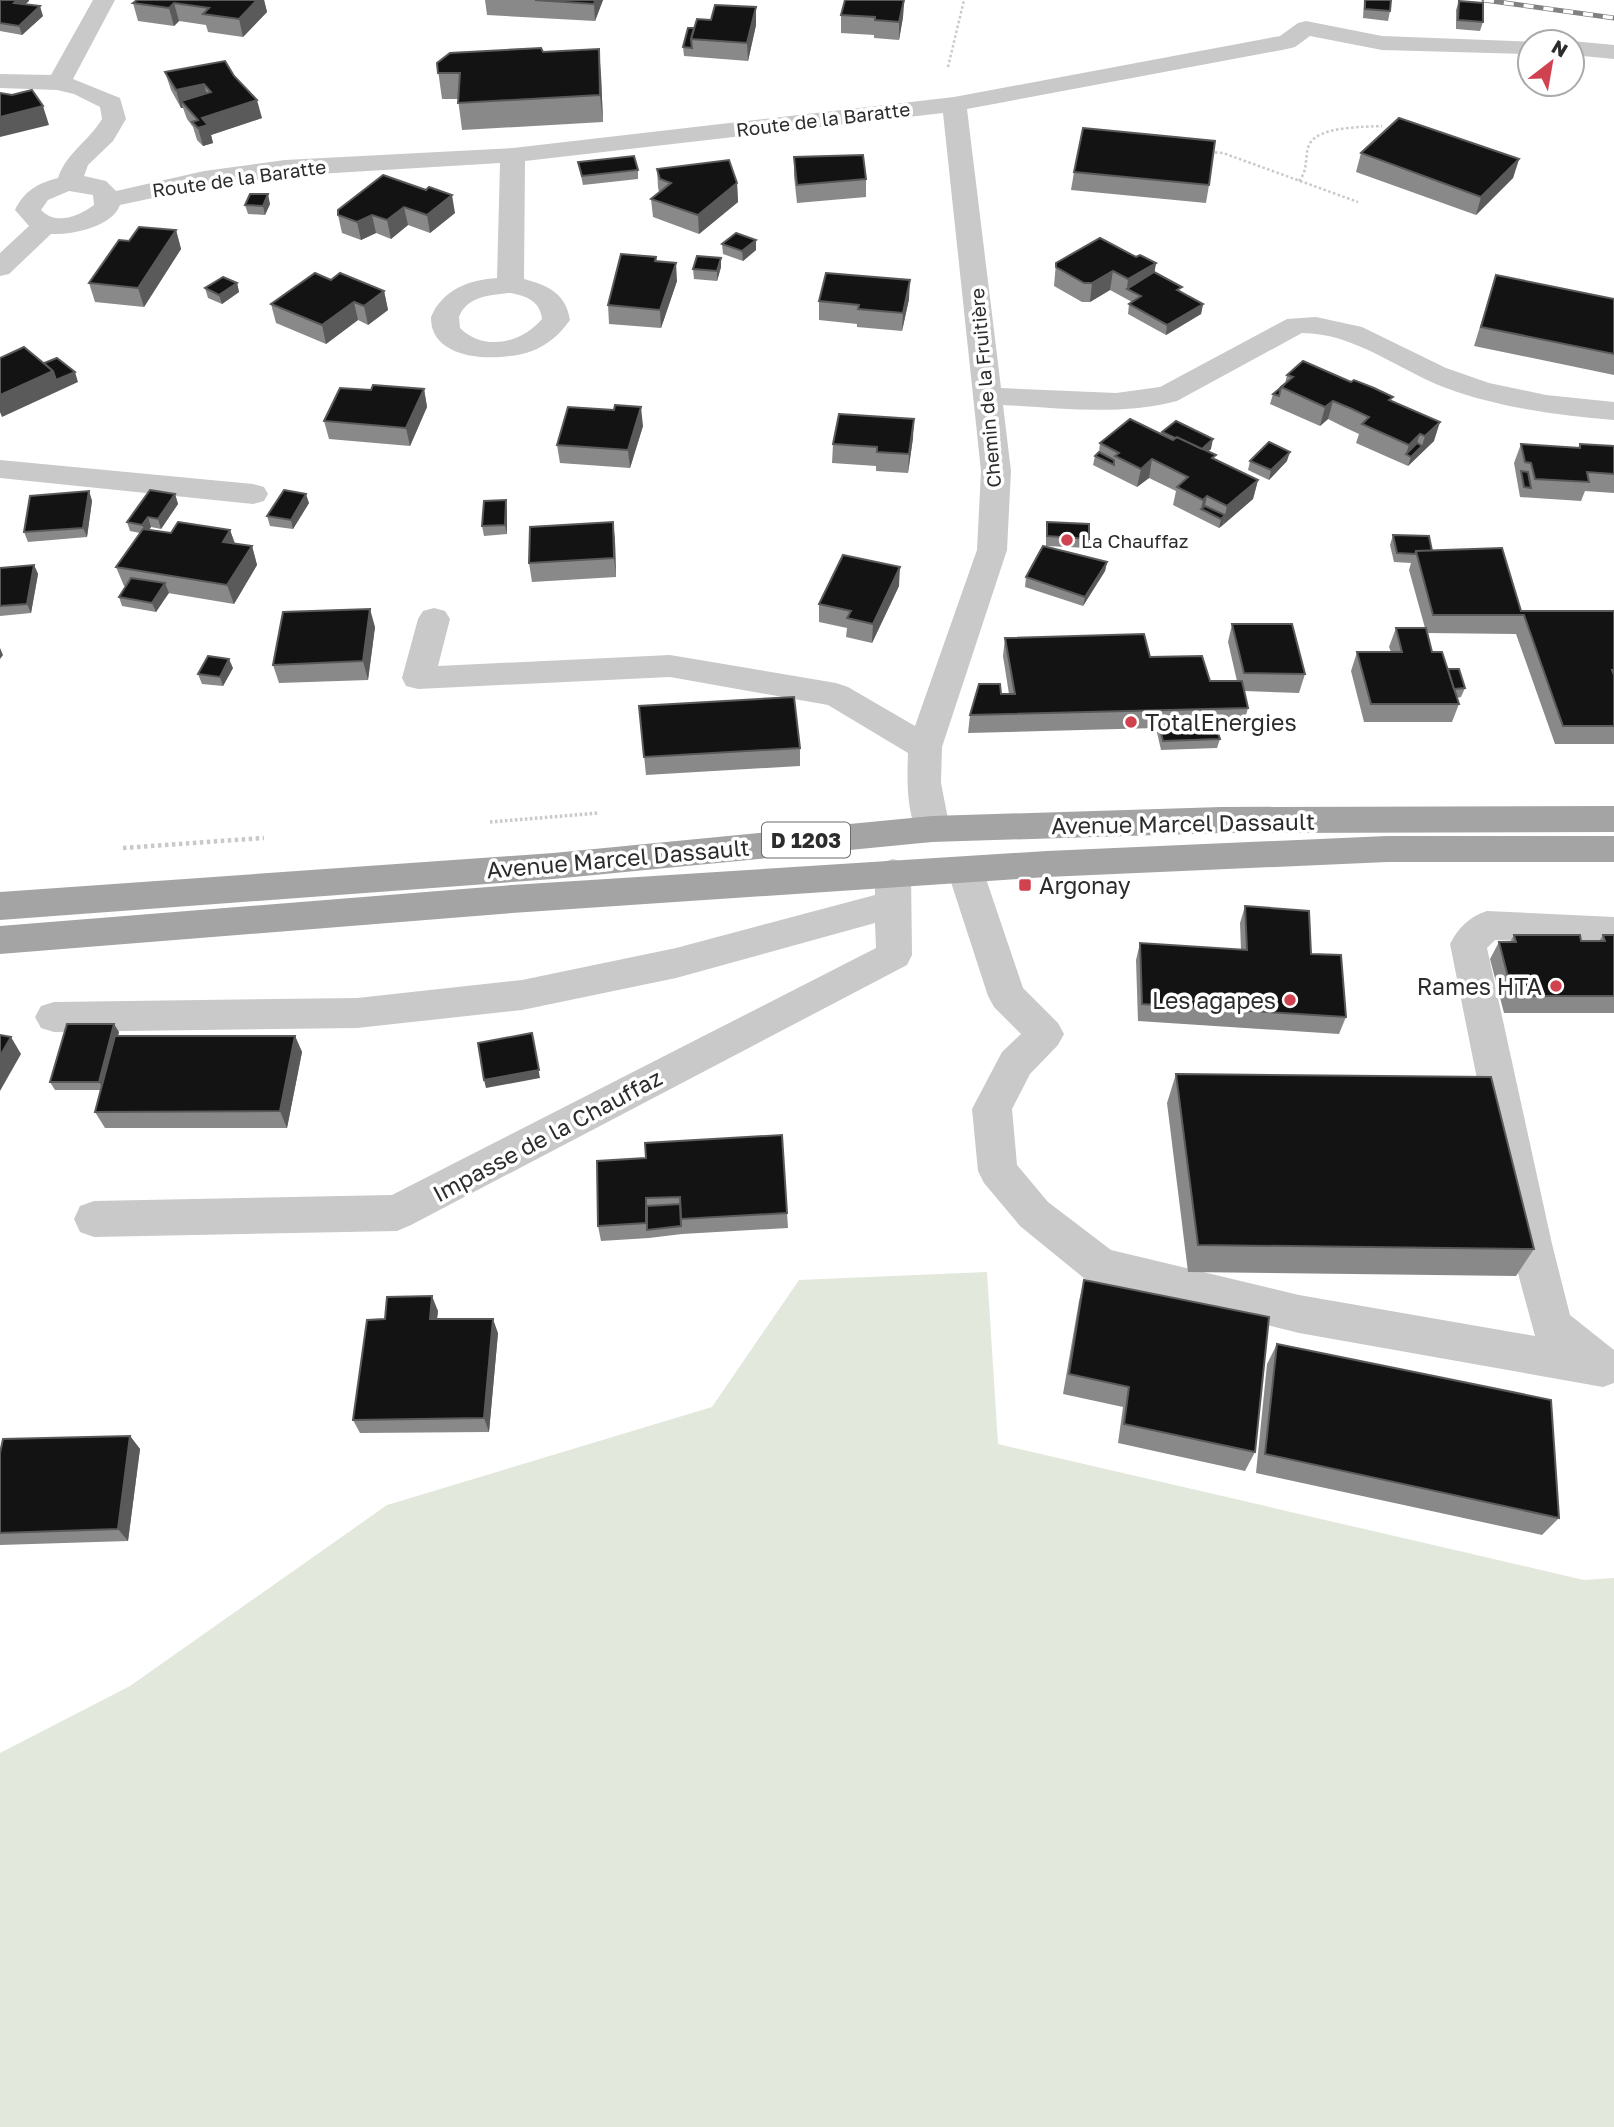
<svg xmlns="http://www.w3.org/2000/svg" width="1614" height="2127" font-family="'Golos Text',sans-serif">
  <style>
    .green { fill: #e3e8dc }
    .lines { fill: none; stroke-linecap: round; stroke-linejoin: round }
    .path-far2 { stroke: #c9c9c9; stroke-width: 2.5; stroke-dasharray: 2.5 2.5; stroke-linecap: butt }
    .path-far1 { stroke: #c9c9c9; stroke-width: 3.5; stroke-dasharray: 2.5 2.5; stroke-linecap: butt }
    .path { stroke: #c9c9c9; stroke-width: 4.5; stroke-dasharray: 3.5 3.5; stroke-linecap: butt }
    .minor { fill: #c9c9c9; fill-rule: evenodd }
    .major { fill: #a4a4a4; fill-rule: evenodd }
    .rail-casing { stroke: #818181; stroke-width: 5 }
    .rail { stroke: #fff; stroke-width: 3.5; stroke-dasharray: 10; stroke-linecap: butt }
    .wall { fill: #898989 }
    .shaded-wall { fill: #5a5a5a }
    .building { fill: #131313; stroke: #5a5a5a; stroke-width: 2 }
    .poi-dot { fill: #d0424f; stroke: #fff; stroke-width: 2.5 }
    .labels { text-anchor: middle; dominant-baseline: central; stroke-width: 7; stroke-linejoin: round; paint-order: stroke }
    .far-street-label { font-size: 19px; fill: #2c2c2c; stroke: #fff }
    .far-poi-label { font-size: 19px; fill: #2c2c2c; stroke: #fff; text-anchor: start }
    .shield { fill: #fff; stroke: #6b6b6b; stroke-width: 2 }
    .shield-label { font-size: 21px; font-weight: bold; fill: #2c2c2c }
    .poi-label { font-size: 23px; fill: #2c2c2c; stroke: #fff; text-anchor: start }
    .street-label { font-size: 23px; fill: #2c2c2c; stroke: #fff }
  </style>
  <rect width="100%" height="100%" fill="#fff"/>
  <polygon class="green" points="987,1272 998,1444 1584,1580 1614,1578 1614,2127 0,2127 0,1753 130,1686 387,1505 712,1407 799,1280"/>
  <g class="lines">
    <g class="path-far2">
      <polyline points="948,67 964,0"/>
      <polyline points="1210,152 1223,153 1358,202"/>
      <path d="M1299 181C1309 169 1304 157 1309 145 1317 126 1365 127 1382 126"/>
    </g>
    <polyline class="path-far1" points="490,822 599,813"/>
    <polyline class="path" points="123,848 264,838"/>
    <g class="minor">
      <path d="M93 0H115L73 79 120 98 126 119 113 141 88 165 84 176 106 181 116 191 204 171 285 160 513 148 954 97 1280 36 1298 23 1306 21 1382 36 1538 42H1530V54L1382 50 1310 36 1295 47 1287 49 967 109 1001 388 1116 393 1160 387 1287 319 1316 317 1362 327 1446 368 1489 383 1546 395 1614 402V420C1557 415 1500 408 1446 388 1398 370 1355 333 1302 333L1177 401C1120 416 1061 408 1003 405L1011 471 1007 550 942 747 941 783 950 829 944 838 932 842 920 838C906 814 907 780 908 753L828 705 670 677 418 689 406 686 402 678 418 619 423 611 434 608 445 611 450 619 438 666 670 655 836 683 848 687 915 726 977 550 981 471 943 113 525 161 524 279C547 285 566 293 570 320 560 334 548 345 532 351 502 362 430 363 431 317 443 289 469 280 497 278L500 163 285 176 204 187 120 205C112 227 72 235 51 234L9 274 0 276V253L29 226 15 210C24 191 38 183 58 178 66 153 89 141 102 119L100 107 74 94 57 90 0 88V74L51 75ZM69 191 93 195 94 205C79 216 56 226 41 210L48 200ZM510 293C527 296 540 301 542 319 522 343 484 352 460 328L459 317C467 296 490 295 510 293Z"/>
      <polygon points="1572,41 1614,45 1614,59 1572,55 1572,42 1568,42"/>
      <polygon points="0,460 253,484 264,487 268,494 264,501 253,504 0,478"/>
      <path d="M965 857 978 860 983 870 1023 988 1058 1023 1064 1034 1058 1045 1030 1074 1012 1109 1017 1165 1048 1202 1111 1250 1299 1295 1535 1336 1510 1244 1450 944C1458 928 1470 916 1487 911L1614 917V945L1495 940 1487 948 1552 1244 1570 1315 1614 1350V1383L1603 1387 1299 1333 1100 1284 1085 1279 1020 1226 984 1183 978 1171 972 1109 1002 1052 1021 1034 994 1007 988 996 947 870 952 860Z"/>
      <polygon points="893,859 906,863 911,873 912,955 907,965 411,1225 397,1231 94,1237 80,1232 74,1219 80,1206 94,1201 392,1195 876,948 875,923 676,978 522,1010 357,1028 54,1032 41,1028 35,1017 41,1006 54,1002 357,998 522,980 676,948 875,895 875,873 880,863"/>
    </g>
    <g class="major">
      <polygon points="1614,806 1614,832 1221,833 932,842 553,879 0,920 0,892 553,853 932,816 1221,807"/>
      <polygon points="1387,836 1614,836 1614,862 1387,862 1047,877 512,913 0,954 0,926 512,885 1047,851"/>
    </g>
    <g class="rail-casing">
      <polyline id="rail" points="1484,0 1614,18"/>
    </g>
    <use href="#rail" class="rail"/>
  </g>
  <g class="wall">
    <polygon points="0,0 29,0 25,4 43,16 22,35 0,31"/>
    <polygon points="137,0 264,0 267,12 243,37 208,32 206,25 179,21 174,26 138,21 133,3"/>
    <polygon points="485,0 603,0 595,21 487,15"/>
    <polygon points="904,0 903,17 899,40 874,38 874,35 841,33 841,15"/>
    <polygon points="1364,0 1391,0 1390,11 1388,21 1363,18"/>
    <polygon points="1459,1 1483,22 1480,31 1456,29 1456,10"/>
    <polygon points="756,7 756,25 748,61 684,56 683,47 694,28 711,20"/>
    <polygon points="543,52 601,75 603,122 462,130 458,99 442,99 437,63"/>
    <polygon points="165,72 234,76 262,118 211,135 213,143 203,146 197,140 193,127 187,119 183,108 181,108 171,90"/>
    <polygon points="1361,153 1519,159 1513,178 1476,215 1356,172"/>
    <polygon points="794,157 866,179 866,197 797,203 794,176"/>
    <polygon points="578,162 638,170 638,179 583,185"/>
    <polygon points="657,169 737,183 738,202 699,234 653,217 651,199 659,192 658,187"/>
    <polygon points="1074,172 1209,185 1206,203 1071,190"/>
    <polygon points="383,175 455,213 430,233 408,225 391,239 376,233 361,240 342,233 338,215"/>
    <polygon points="270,204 265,215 248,214 245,205"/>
    <polygon points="176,230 181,249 144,307 95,302 89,283 129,241"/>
    <polygon points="722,244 756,250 743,261 723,254"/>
    <polygon points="656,257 657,261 677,281 661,328 609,324 608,305"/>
    <polygon points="1136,257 1156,263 1154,272 1181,292 1203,304 1201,314 1166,335 1128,314 1129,304 1132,302 1110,290 1090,302 1082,302 1054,286 1056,263"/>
    <polygon points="721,258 721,267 717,281 694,279 693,269"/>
    <polygon points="1496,275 1614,299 1614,375 1474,346"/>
    <polygon points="331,280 384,291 388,310 368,325 358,320 326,344 276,323 271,304"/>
    <polygon points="237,283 239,292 222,304 208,298 205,288"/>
    <polygon points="909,299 902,331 857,327 857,324 819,320 819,301"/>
    <polygon points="1287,375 1392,401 1434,441 1408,466 1356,443 1359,434 1346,428 1328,419 1320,426 1270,404 1273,394 1285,384"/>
    <polygon points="424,389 427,407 410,446 329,439 324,421 371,390"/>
    <polygon points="614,410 643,426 630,468 560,463 557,445"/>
    <polygon points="1162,432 1211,449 1208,451 1215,460 1258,480 1253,499 1219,528 1173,505 1176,491 1149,478 1137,487 1093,465 1095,456 1099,452 1100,443 1162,434"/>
    <polygon points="913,438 908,473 876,471 876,466 832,463 833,444"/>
    <polygon points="1521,444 1578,448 1580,444 1614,446 1614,493 1585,491 1581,501 1520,497 1514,463"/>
    <polygon points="1250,461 1287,461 1269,480 1248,470"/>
    <polygon points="89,491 92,501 87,537 28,542 24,532"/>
    <polygon points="175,494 178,504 161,529 151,527 149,530 171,533 230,530 235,543 252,546 257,565 234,604 168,593 156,612 122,606 119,597 126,586 124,586 116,567 140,533 130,531 127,522"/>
    <polygon points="309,503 293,529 270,526 267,516"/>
    <polygon points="507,510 507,534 484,536 482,526"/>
    <polygon points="613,522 615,541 616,577 532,582 529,563"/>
    <polygon points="1047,522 1089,539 1088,548 1046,546 1046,531"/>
    <polygon points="1393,535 1432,551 1521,611 1614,611 1614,744 1555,744 1516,634 1427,633 1432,652 1465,688 1461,697 1457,698 1459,704 1452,722 1364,722 1351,671 1357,652 1391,652 1389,647 1396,628 1425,628 1409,570 1411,563 1394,562 1390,545"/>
    <polygon points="1107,562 1105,571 1083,606 1025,587 1026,577"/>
    <polygon points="34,565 38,574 31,613 0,616 0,568"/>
    <polygon points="899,586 872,643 846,637 847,628 819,622 819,604"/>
    <polygon points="1232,624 1305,674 1299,693 1244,691 1248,708 1243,726 1216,727 1220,739 1217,748 1161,750 1156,728 968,733 970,715 1001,694 1009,694 1003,656 1005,638 1150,657 1210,681 1237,681 1228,642"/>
    <polygon points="375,627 368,680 279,683 273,665"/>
    <polygon points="233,668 223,686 202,684 198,674"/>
    <polygon points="639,706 800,748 800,766 646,775"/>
    <polygon points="1245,906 1311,954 1346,1017 1339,1034 1138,1021 1136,960 1140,943 1241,950 1240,923"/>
    <polygon points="1514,935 1581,941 1599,941 1603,935 1614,935 1614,1013 1504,1013 1490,959 1499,942 1510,942"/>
    <polygon points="119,1032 118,1036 295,1036 302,1052 287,1128 105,1128 95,1112 101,1090 55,1090 50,1082"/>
    <polygon points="1176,1074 1534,1249 1516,1276 1188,1272 1167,1103"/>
    <polygon points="646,1158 787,1213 788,1228 682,1234 649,1238 601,1241 598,1226"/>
    <polygon points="1084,1280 1255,1452 1245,1471 1118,1443 1123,1407 1063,1394 1079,1301"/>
    <polygon points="438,1311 437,1319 498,1333 489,1432 360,1433 353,1420 385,1319"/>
    <polygon points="1277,1344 1559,1518 1542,1535 1256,1473 1267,1364"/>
    <polygon points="130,1436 140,1449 128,1541 0,1545 0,1453"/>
  </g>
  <g class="shaded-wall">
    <polygon points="17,0 29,0 29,1 17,12 14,3"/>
    <polygon points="257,0 264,0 267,12 243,37 239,19"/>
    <polygon points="595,0 603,0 595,21 594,4"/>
    <polygon points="904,0 903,17 899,40 899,22"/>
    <polygon points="174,3 179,21 174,26 169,8"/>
    <polygon points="40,6 43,16 22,35 19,26"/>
    <polygon points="756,7 756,25 748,61 747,43"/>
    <polygon points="599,49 601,75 603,122 600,95"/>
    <polygon points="204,84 209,102 181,101 183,108 181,108 176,90"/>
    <polygon points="257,100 262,118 211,135 213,143 203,146 198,128 202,118"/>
    <polygon points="43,106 49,125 0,137 0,117"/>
    <polygon points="1519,159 1513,178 1476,215 1481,197"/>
    <polygon points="737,183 738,202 699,234 698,215"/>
    <polygon points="268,194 270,204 265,215 263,206"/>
    <polygon points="452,195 455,213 430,233 427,215"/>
    <polygon points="404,207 408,225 391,239 387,220"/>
    <polygon points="372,215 376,233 361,240 357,222"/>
    <polygon points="176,230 181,249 144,307 138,288"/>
    <polygon points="756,240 756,250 743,261 742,251"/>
    <polygon points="721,258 721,267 717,281 717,271"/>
    <polygon points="676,263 677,281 661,328 660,310"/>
    <polygon points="1156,263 1153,282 1127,289 1128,279"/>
    <polygon points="1113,271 1110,290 1090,302 1092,283"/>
    <polygon points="910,280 909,299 902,331 903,313"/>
    <polygon points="237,283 239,292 222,304 219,295"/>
    <polygon points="384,291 388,310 368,325 364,306"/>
    <polygon points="354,302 358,320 326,344 322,325"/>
    <polygon points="1203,304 1201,314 1166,335 1167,325"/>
    <polygon points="53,371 75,372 78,382 2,417 0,412 0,395"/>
    <polygon points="424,389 427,407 410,446 406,428"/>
    <polygon points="1333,401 1328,419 1320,426 1325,407"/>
    <polygon points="641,407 643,426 630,468 628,450"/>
    <polygon points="914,419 913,438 908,473 909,454"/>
    <polygon points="1440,422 1434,441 1408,466 1411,457 1422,446 1425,436"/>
    <polygon points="1420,434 1414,452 1406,454 1409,445"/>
    <polygon points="1213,439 1211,449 1198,460 1200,451"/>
    <polygon points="1290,452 1287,461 1269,480 1271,470"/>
    <polygon points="1152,459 1149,478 1137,487 1141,469"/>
    <polygon points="1258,480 1253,499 1223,525 1227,506"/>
    <polygon points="89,491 92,501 87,537 83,528"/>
    <polygon points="175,494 178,504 161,529 158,519"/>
    <polygon points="306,494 309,503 293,529 291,520"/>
    <polygon points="1207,496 1204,510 1201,509 1199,518 1203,500"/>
    <polygon points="506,500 507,510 507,534 505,525"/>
    <polygon points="1225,515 1223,525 1219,528 1221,519"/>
    <polygon points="148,517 151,527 146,534 142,525"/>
    <polygon points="613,522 615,541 616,577 614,558"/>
    <polygon points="230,530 236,548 223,542"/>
    <polygon points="252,546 257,565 234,604 227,585"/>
    <polygon points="1107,562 1105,571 1083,606 1085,597"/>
    <polygon points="34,565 38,574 31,613 27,604"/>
    <polygon points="900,567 899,586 872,643 873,624"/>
    <polygon points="165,583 169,593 156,612 152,603"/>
    <polygon points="370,609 375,627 368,680 363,661"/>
    <polygon points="0,648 3,655 0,659"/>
    <polygon points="229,659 233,668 223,686 220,677"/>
    <polygon points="114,1024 119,1032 104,1090 99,1082"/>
    <polygon points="532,1033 540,1078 486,1088 484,1080"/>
    <polygon points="295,1036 302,1052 287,1128 280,1111"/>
    <polygon points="11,1037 21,1054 0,1091 0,1056"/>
    <polygon points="432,1296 438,1311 435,1334 430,1319"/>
    <polygon points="493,1319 498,1333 489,1432 484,1418"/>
    <polygon points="130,1436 140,1449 128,1541 118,1529"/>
  </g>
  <g class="building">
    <polygon points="0,0 17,0 14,3 40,6 19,26 0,23"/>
    <polygon points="137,0 257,0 239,19 203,14 209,8 174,3 169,8 133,3"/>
    <polygon points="535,0 595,0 594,4"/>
    <polygon points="845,0 904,0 899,22 875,20 875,17 841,15"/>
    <polygon points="1365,0 1391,0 1390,11 1365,9"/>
    <polygon points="1459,1 1483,3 1483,22 1458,20"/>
    <polygon points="715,5 756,7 747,43 691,39 697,19 711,20"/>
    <polygon points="688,28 694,28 691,39 692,48 683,47"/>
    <polygon points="541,48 543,52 599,49 600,95 458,103 460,73 438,73 437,63 450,53"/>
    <polygon points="225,61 234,76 257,100 202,118 208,125 198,128 192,122 198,120 181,101 211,92 204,84 176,90 165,72"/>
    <polygon points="32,90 43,106 0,117 0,93 12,95"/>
    <polygon points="1399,118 1519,159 1481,197 1361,153"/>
    <polygon points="1083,128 1215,141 1209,185 1074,172"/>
    <polygon points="863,155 866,179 797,185 794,157"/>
    <polygon points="634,156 638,170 582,176 578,162"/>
    <polygon points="729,160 737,183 698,215 651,199 671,183 660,179 657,169"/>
    <polygon points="383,175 426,190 429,187 452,195 427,215 404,207 387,220 372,215 357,222 338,215 338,210"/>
    <polygon points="250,194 268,194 263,206 245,205"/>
    <polygon points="139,227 176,230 138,288 89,283 119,240 129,241"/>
    <polygon points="736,233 756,240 742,251 722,244"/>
    <polygon points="1100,238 1136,257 1140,255 1156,263 1128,279 1113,271 1092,283 1084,283 1056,267 1056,263"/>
    <polygon points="621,254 656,257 655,261 676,263 660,310 608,305"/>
    <polygon points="697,256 721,258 717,271 693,269"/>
    <polygon points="1154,272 1182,287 1177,290 1203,304 1167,325 1129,304 1141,296 1127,289"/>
    <polygon points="315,273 331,280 340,273 384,291 364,306 354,302 322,325 271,304"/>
    <polygon points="826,273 910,280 903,313 858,309 859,305 819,301"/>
    <polygon points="1496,275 1614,299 1614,354 1481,327"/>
    <polygon points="223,277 237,283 219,295 205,288"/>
    <polygon points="24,347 53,371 0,395 0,358"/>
    <polygon points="57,358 75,372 56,380 53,371 44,363"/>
    <polygon points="1303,361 1351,382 1354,380 1374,388 1393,397 1389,400 1440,422 1425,436 1420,434 1409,445 1362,424 1369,417 1352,409 1333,401 1325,407 1281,387 1293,377 1287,375"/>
    <polygon points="1285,384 1281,387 1279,396 1273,394"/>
    <polygon points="373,385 424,389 406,428 324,421 340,388 371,390"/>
    <polygon points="615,405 641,407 628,450 557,445 568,407 614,410"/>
    <polygon points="839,414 914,419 909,454 877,452 877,447 833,444"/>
    <polygon points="1130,419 1173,440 1177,437 1216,455 1212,458 1258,480 1227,506 1207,496 1203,500 1177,487 1188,477 1152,459 1141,469 1115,456 1119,453 1100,443"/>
    <polygon points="1176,421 1213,439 1202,449 1177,437 1175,438 1162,432"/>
    <polygon points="1269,442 1290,452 1271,470 1250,461"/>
    <polygon points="1417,443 1422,446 1411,457 1406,454"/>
    <polygon points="1521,444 1580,448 1580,444 1614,446 1614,474 1587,472 1589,482 1535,479 1531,463 1525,462"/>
    <polygon points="1099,452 1114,460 1114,465 1095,456"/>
    <polygon points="1521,471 1528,472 1531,488 1524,487"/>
    <polygon points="150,490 175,494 158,519 148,517 142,525 127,522"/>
    <polygon points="284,490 306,494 291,520 267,516"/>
    <polygon points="89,491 83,528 24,532 30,496"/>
    <polygon points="506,500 505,525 482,526 484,501"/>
    <polygon points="1205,506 1225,515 1221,519 1201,509"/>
    <polygon points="178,522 230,530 223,542 252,546 227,585 116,567 143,529 171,533"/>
    <polygon points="613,522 614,558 529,563 530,527"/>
    <polygon points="1047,522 1089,524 1089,539 1047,536"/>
    <polygon points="1393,535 1429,536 1432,551 1416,551 1415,554 1397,553"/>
    <polygon points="1043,546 1107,562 1085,597 1026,577"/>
    <polygon points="1502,548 1521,611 1614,611 1614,670 1612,670 1614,675 1614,726 1563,726 1524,615 1433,615 1416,551"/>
    <polygon points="843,555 900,567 873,624 847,618 851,611 819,604"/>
    <polygon points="34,565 27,604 0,606 0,568"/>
    <polygon points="131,578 165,583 152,603 119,597"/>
    <polygon points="370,609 363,661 273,665 283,612"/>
    <polygon points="1232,624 1292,624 1305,674 1244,673"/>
    <polygon points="1396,628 1426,628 1432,652 1442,652 1459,704 1371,704 1357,652 1402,652"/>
    <polygon points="1144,634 1150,657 1202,656 1210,681 1242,681 1248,708 970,715 979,684 1000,684 1001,694 1015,694 1005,638"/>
    <polygon points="208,656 229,659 220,677 198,674"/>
    <polygon points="1448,669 1459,669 1465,688 1454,689"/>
    <polygon points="794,697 800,748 644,757 639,706"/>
    <polygon points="1213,718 1220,739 1163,741 1158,719"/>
    <polygon points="1245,906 1309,911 1311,954 1341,955 1346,1017 1142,1004 1140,943 1247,950"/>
    <polygon points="1514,935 1580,935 1581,941 1605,941 1603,935 1614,935 1614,996 1513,996 1499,942 1516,942"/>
    <polygon points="67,1024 114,1024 99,1082 50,1082"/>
    <polygon points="532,1033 539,1070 484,1080 478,1043"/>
    <polygon points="0,1035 11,1037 0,1056"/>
    <polygon points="115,1036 295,1036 280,1111 95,1112"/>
    <polygon points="1176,1074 1491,1077 1534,1249 1198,1245"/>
    <polygon points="782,1135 787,1213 681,1219 680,1197 646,1198 646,1223 598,1226 597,1161 646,1158 645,1143"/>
    <polygon points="680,1204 681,1226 647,1230 647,1206"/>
    <polygon points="1084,1280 1269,1317 1255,1452 1124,1424 1129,1387 1069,1374"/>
    <polygon points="432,1296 430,1319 493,1319 484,1418 353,1420 367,1320 385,1319 387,1297"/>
    <polygon points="1277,1344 1551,1400 1559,1518 1265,1454"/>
    <polygon points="130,1436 118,1529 0,1533 0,1453 3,1439"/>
  </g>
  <g class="poi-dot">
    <circle cx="1067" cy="540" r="7"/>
    <circle cx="1131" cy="722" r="7"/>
    <rect x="1018" y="878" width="14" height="14" rx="3.5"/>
    <circle cx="1556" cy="986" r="7"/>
    <circle cx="1290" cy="1000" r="7"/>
  </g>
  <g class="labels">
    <g class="far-street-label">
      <text transform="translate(823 119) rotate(-7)">Route de la Baratte</text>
      <text transform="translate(239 178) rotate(-8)">Route de la Baratte</text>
      <text transform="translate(985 388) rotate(-95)">Chemin de la Fruitière</text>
    </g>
    <g class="far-poi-label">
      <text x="1081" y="540">La Chauffaz</text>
    </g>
    <rect class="shield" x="762" y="822.5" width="88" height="35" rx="5"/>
    <g class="shield-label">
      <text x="806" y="840">D 1203</text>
    </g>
    <g class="poi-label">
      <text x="1145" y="722">TotalEnergies</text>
      <text x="1039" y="885">Argonay</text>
      <text x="1542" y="986" text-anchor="end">Rames HTA</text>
      <text x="1276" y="1000" text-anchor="end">Les agapes</text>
    </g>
    <g class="street-label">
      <text transform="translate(1183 823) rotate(-1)">Avenue Marcel Dassault</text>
      <text transform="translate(618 858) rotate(-5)">Avenue Marcel Dassault</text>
      <text transform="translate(547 1135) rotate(-28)">Impasse de la Chauffaz</text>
    </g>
  </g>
  <g transform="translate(1551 63) rotate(31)"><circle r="33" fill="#ffffff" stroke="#ababab" stroke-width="2"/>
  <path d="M0-5L12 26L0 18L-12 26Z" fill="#d0424f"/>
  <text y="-10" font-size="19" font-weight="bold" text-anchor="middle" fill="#2c2c2c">N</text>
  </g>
</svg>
